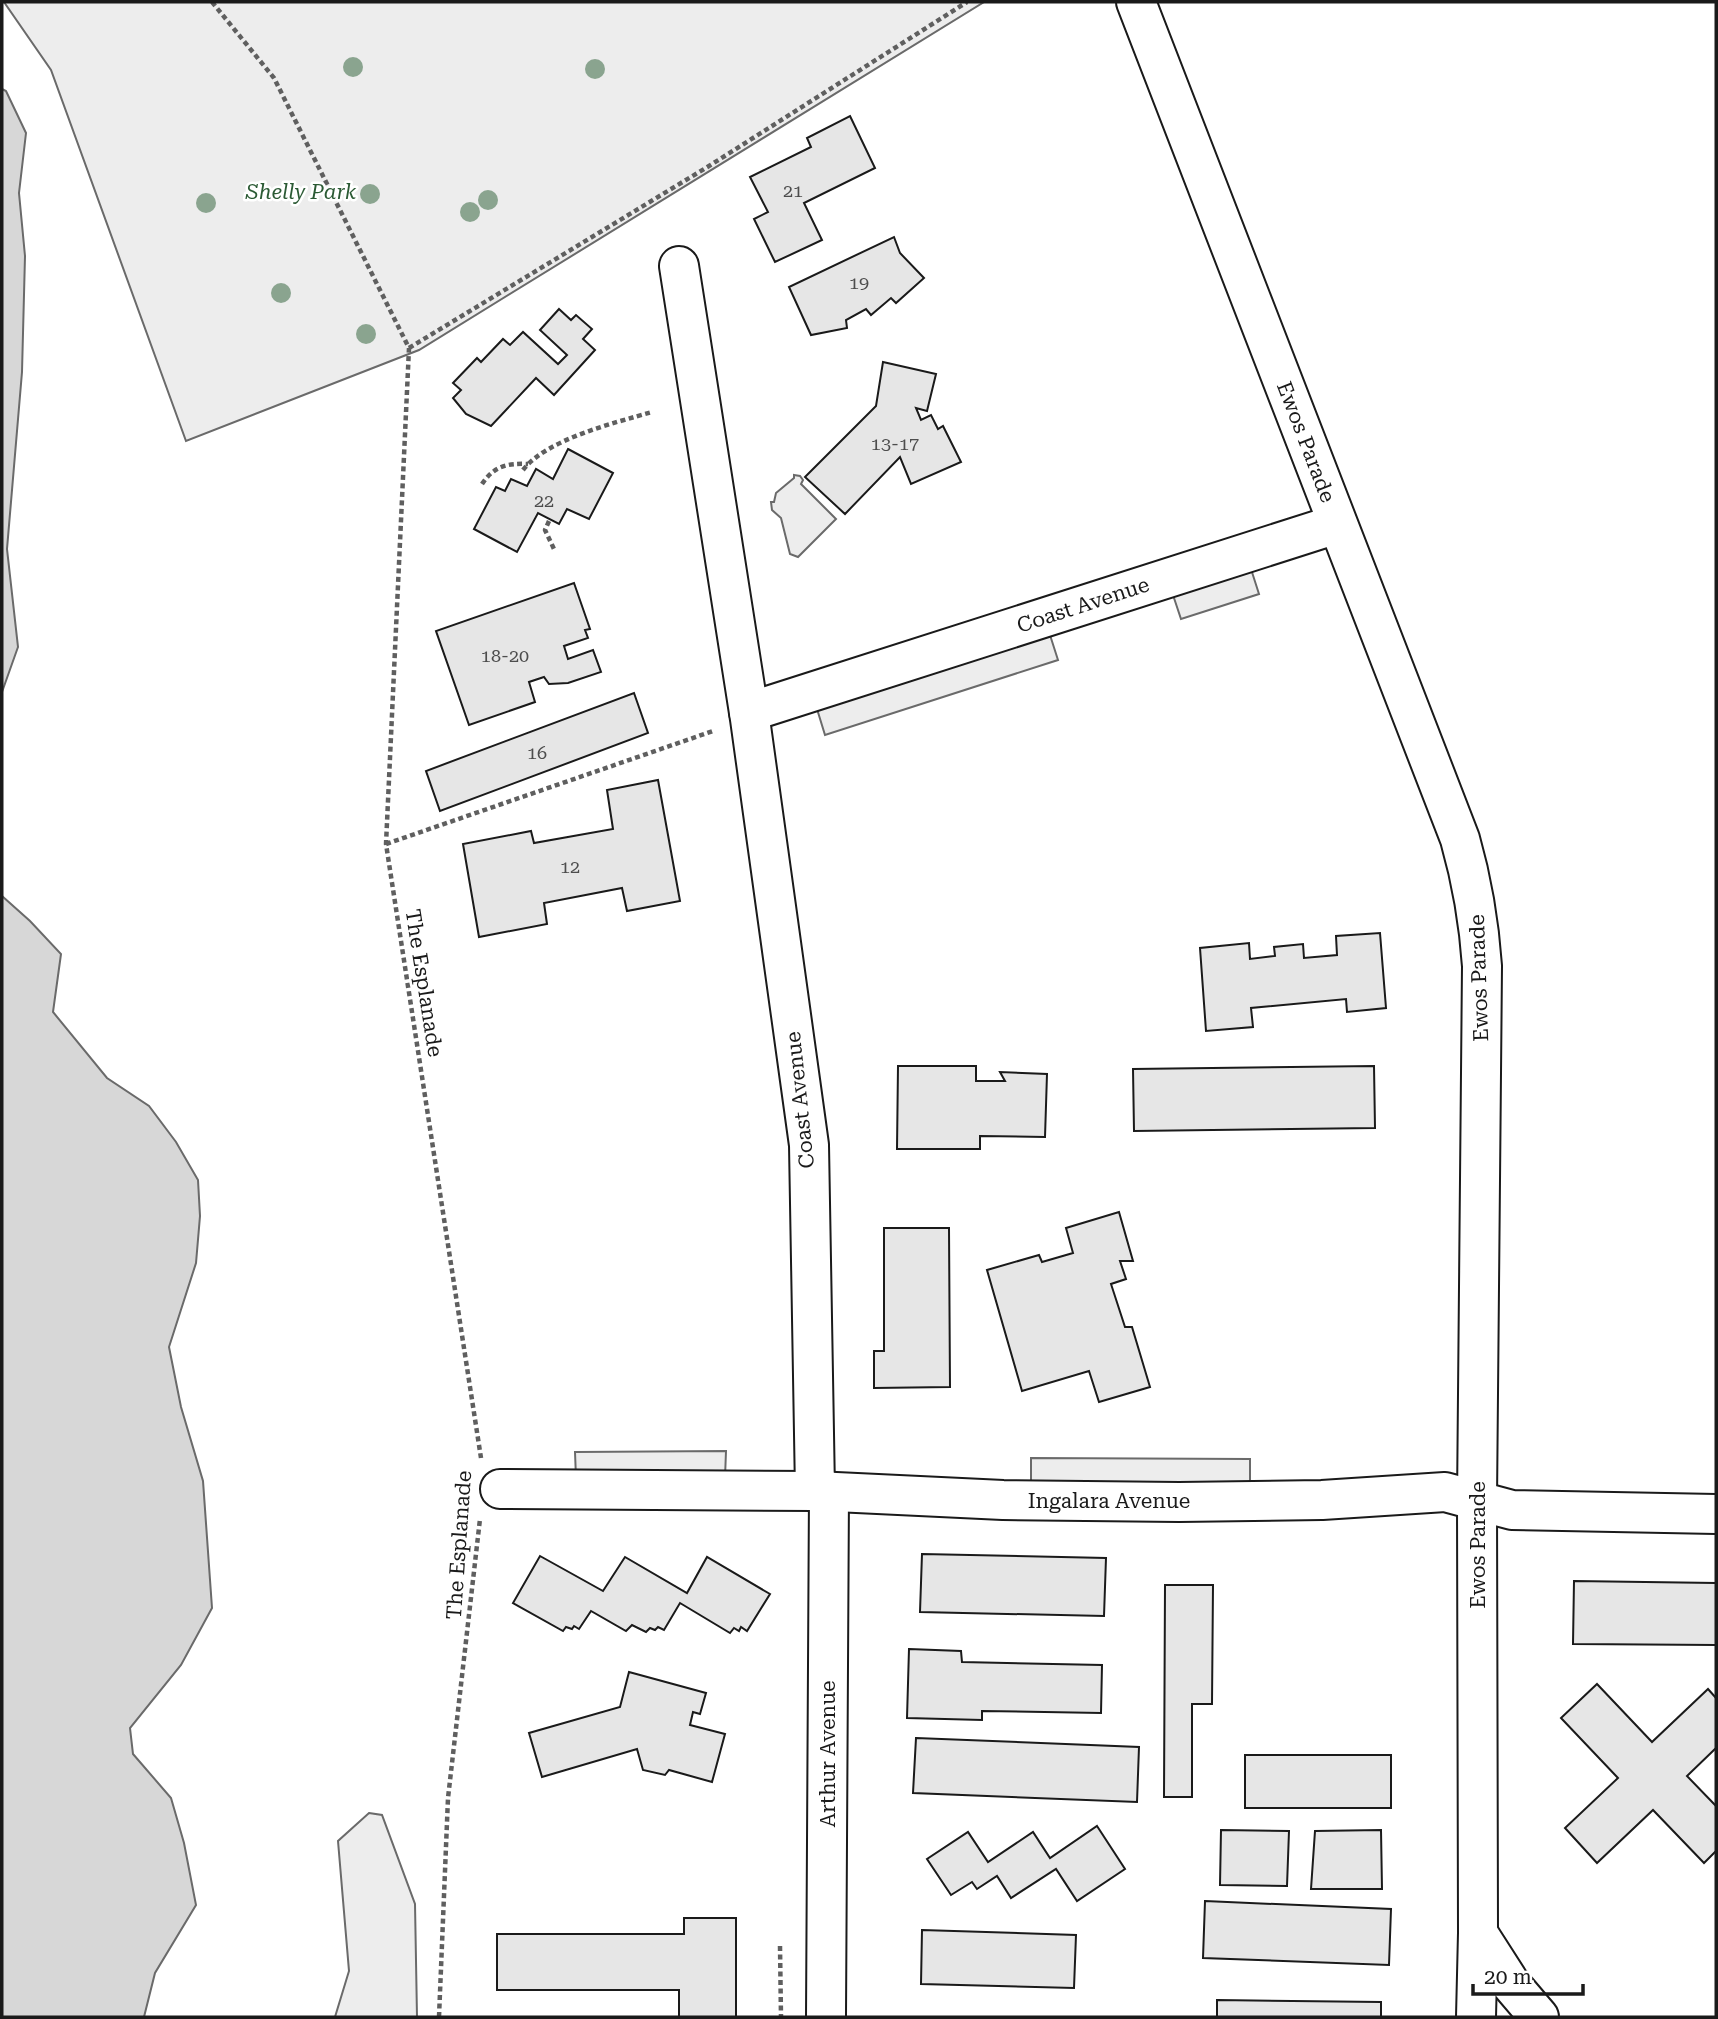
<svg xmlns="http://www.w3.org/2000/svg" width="1718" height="2019" font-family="'Roboto Serif',serif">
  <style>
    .built { fill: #ededed; stroke: #6a6a6a; stroke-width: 2 }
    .water { fill: #d7d7d7; stroke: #6a6a6a; stroke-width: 2 }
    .building { fill: #e6e6e6; stroke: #1a1a1a; stroke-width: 2 }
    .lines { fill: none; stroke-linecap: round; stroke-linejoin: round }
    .minor-casing { stroke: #1a1a1a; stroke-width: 42 }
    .path { stroke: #5f5f5f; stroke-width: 4.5; stroke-dasharray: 5 3.5; stroke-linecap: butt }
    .minor { stroke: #fff; stroke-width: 38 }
    .tree { fill: #8aa48f }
    .labels { text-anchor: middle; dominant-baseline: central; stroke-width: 5; stroke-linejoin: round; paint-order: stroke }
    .number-label { font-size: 18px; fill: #4d4d4d }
    .park-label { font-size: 21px; font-style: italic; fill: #2b5a34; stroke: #fff }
    .street-label { font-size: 21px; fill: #1a1a1a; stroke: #fff }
  </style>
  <rect width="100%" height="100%" fill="#fff"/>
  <g class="built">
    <polygon points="4,2 984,2 419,350 186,441 51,70"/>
    <polygon points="794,475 800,476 803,480 801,484 836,519 798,557 790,554 781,518 772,510 771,502 774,502 776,493 794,478"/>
    <polygon points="1251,569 1259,594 1181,619 1173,595"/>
    <polygon points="1050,635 1058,660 825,735 817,709"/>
    <polygon points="726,1451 725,1478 576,1478 575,1452"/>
    <polygon points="1031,1458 1250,1459 1250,1484 1031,1483"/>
    <polygon points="369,1813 382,1815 415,1904 417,2017 335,2017 349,1971 338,1841"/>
  </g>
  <g class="water">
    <polygon points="2,89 6,91 26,133 19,193 25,256 22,372 7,549 18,647 2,692"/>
    <polygon points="2,896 30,921 61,954 53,1012 107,1078 149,1106 176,1142 198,1180 200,1216 196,1263 169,1347 181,1407 203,1481 212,1608 181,1665 130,1728 133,1754 171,1798 184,1843 196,1905 155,1973 144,2017 2,2017"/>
  </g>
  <g class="building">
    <polygon points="850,116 875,168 804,203 822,240 775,262 754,219 768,212 750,177 811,147 807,138"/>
    <polygon points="894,237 900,253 924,278 896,303 891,298 871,315 866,309 846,320 847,328 811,335 789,287"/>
    <polygon points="559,309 571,320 576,315 592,329 583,339 595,350 554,395 536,378 491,426 466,414 453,398 461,390 453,383 477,358 481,362 503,339 510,345 523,332 558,364 567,355 540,330"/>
    <polygon points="883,362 936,374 927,411 916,408 921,420 931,415 938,429 943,426 961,462 911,484 900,457 845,514 805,477 876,406"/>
    <polygon points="568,449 613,473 589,519 567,509 559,524 538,513 517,552 474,529 496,487 505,491 511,479 527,486 536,469 553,479"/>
    <polygon points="574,583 590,629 585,630 588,638 564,646 568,659 593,650 601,672 568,683 549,684 544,677 529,682 535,702 469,725 436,631"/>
    <polygon points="634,693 648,733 440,811 426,771"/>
    <polygon points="658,780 680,901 627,911 622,888 544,903 547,924 479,937 463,844 531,831 534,843 613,829 607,790"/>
    <polygon points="1380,933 1386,1008 1347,1012 1346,999 1251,1008 1253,1027 1206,1031 1200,948 1249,943 1250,959 1275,956 1274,947 1303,944 1304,958 1337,955 1336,936"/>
    <polygon points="898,1066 976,1066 976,1081 1005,1081 1000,1072 1047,1074 1045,1137 980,1136 980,1149 897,1149"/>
    <polygon points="1374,1066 1375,1128 1134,1131 1133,1069"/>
    <polygon points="1119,1212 1133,1261 1120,1261 1126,1279 1111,1284 1125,1327 1132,1327 1150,1387 1099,1402 1089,1371 1022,1391 987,1270 1039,1255 1042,1262 1073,1253 1066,1228"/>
    <polygon points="884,1228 949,1228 950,1387 874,1388 874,1351 884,1351"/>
    <polygon points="922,1554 1106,1558 1104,1616 920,1612"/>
    <polygon points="540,1556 603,1591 625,1557 687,1593 707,1557 770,1594 747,1631 741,1627 739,1631 734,1628 730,1633 680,1603 664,1630 658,1627 655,1630 650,1628 646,1632 632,1625 626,1631 591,1611 579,1629 574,1626 572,1629 566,1627 563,1631 513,1603"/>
    <polygon points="1574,1581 1716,1583 1716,1645 1573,1644"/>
    <polygon points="1165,1585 1213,1585 1212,1704 1192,1704 1192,1797 1164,1797"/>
    <polygon points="909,1649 961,1651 962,1662 1102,1665 1101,1713 982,1711 982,1720 907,1718"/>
    <polygon points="629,1672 706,1693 700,1714 693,1712 690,1725 725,1734 712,1782 669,1770 665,1775 643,1770 637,1749 542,1777 529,1733 620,1707"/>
    <polygon points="1597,1684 1652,1742 1708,1689 1716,1698 1716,1748 1687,1776 1716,1806 1716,1851 1704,1863 1653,1810 1597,1863 1565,1828 1618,1778 1561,1718"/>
    <polygon points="916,1738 1139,1747 1137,1802 913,1793"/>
    <rect x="1245" y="1755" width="146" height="53"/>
    <polygon points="1097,1826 1125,1869 1077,1901 1056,1869 1011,1898 997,1876 977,1889 972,1882 951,1895 927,1859 968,1832 988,1862 1033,1832 1050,1858"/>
    <polygon points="1221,1830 1289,1831 1287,1886 1220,1885"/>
    <polygon points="1381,1830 1382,1889 1311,1889 1315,1831"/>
    <polygon points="1205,1901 1391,1909 1389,1965 1203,1958"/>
    <polygon points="684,1918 736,1918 736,2017 679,2017 679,1990 497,1990 497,1934 684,1934"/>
    <polygon points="922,1930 1076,1935 1074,1988 921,1984"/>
    <polygon points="1217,2000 1381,2002 1381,2017 1217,2017"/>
  </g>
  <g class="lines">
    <g class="minor-casing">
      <g id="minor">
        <path d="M1136 2 1460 839C1472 881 1479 922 1482 966L1477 1501 1478 1933 1476 2017"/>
        <polyline points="679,266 750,719 809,1145 815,1491"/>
        <polyline points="749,712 1337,524"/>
        <polyline points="500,1489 815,1491 1003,1500 1179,1502 1322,1500 1445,1492 1512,1510 1716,1514"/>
        <polyline points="1478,1933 1510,1983 1539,2017"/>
        <polyline points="826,2017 829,1491"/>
      </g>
    </g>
    <g class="path">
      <polyline points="212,2 274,78 409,348 386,844 481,1458"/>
      <polyline points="409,348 709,166 967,2"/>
      <path d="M523 470C547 439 614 423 652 412"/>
      <path d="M482 484C494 466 507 463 528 464"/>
      <polyline points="549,521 545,530 554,549"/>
      <polyline points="386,844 713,731"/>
      <polyline points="780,1946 781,2017"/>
      <polyline points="439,2017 448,1798 480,1519"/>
    </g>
    <use href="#minor" class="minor"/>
  </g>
  <g class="tree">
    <circle cx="353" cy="67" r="10"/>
    <circle cx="595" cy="69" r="10"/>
    <circle cx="370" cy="194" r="10"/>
    <circle cx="488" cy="200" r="10"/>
    <circle cx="206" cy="203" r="10"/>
    <circle cx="470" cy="212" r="10"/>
    <circle cx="281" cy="293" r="10"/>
    <circle cx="366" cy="334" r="10"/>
  </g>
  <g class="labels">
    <g class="number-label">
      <text x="793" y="190">21</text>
      <text x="859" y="282">19</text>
      <text x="895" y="443">13-17</text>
      <text x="544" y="500">22</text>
      <text x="505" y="655">18-20</text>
      <text x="537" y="752">16</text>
      <text x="570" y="866">12</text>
    </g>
    <g class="park-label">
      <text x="301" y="192">Shelly Park</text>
    </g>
    <g class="street-label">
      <text transform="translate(1306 442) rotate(69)">Ewos Parade</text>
      <text transform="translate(1083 605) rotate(-18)">Coast Avenue</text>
      <text transform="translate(1479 978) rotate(-92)">Ewos Parade</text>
      <text transform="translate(424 983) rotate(81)">The Esplanade</text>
      <text transform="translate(800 1100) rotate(-96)">Coast Avenue</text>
      <text x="1109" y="1501">Ingalara Avenue</text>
      <text transform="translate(459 1545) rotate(-86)">The Esplanade</text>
      <text transform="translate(1478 1545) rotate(-90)">Ewos Parade</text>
      <text transform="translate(828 1754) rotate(-90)">Arthur Avenue</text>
    </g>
  </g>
  <rect width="1718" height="2019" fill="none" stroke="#1a1a1a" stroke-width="7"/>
  <path d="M1473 1984v10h110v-10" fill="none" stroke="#1a1a1a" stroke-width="3.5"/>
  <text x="1484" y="1984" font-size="21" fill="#1a1a1a" stroke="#ffffff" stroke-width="5" paint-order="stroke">20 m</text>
</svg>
